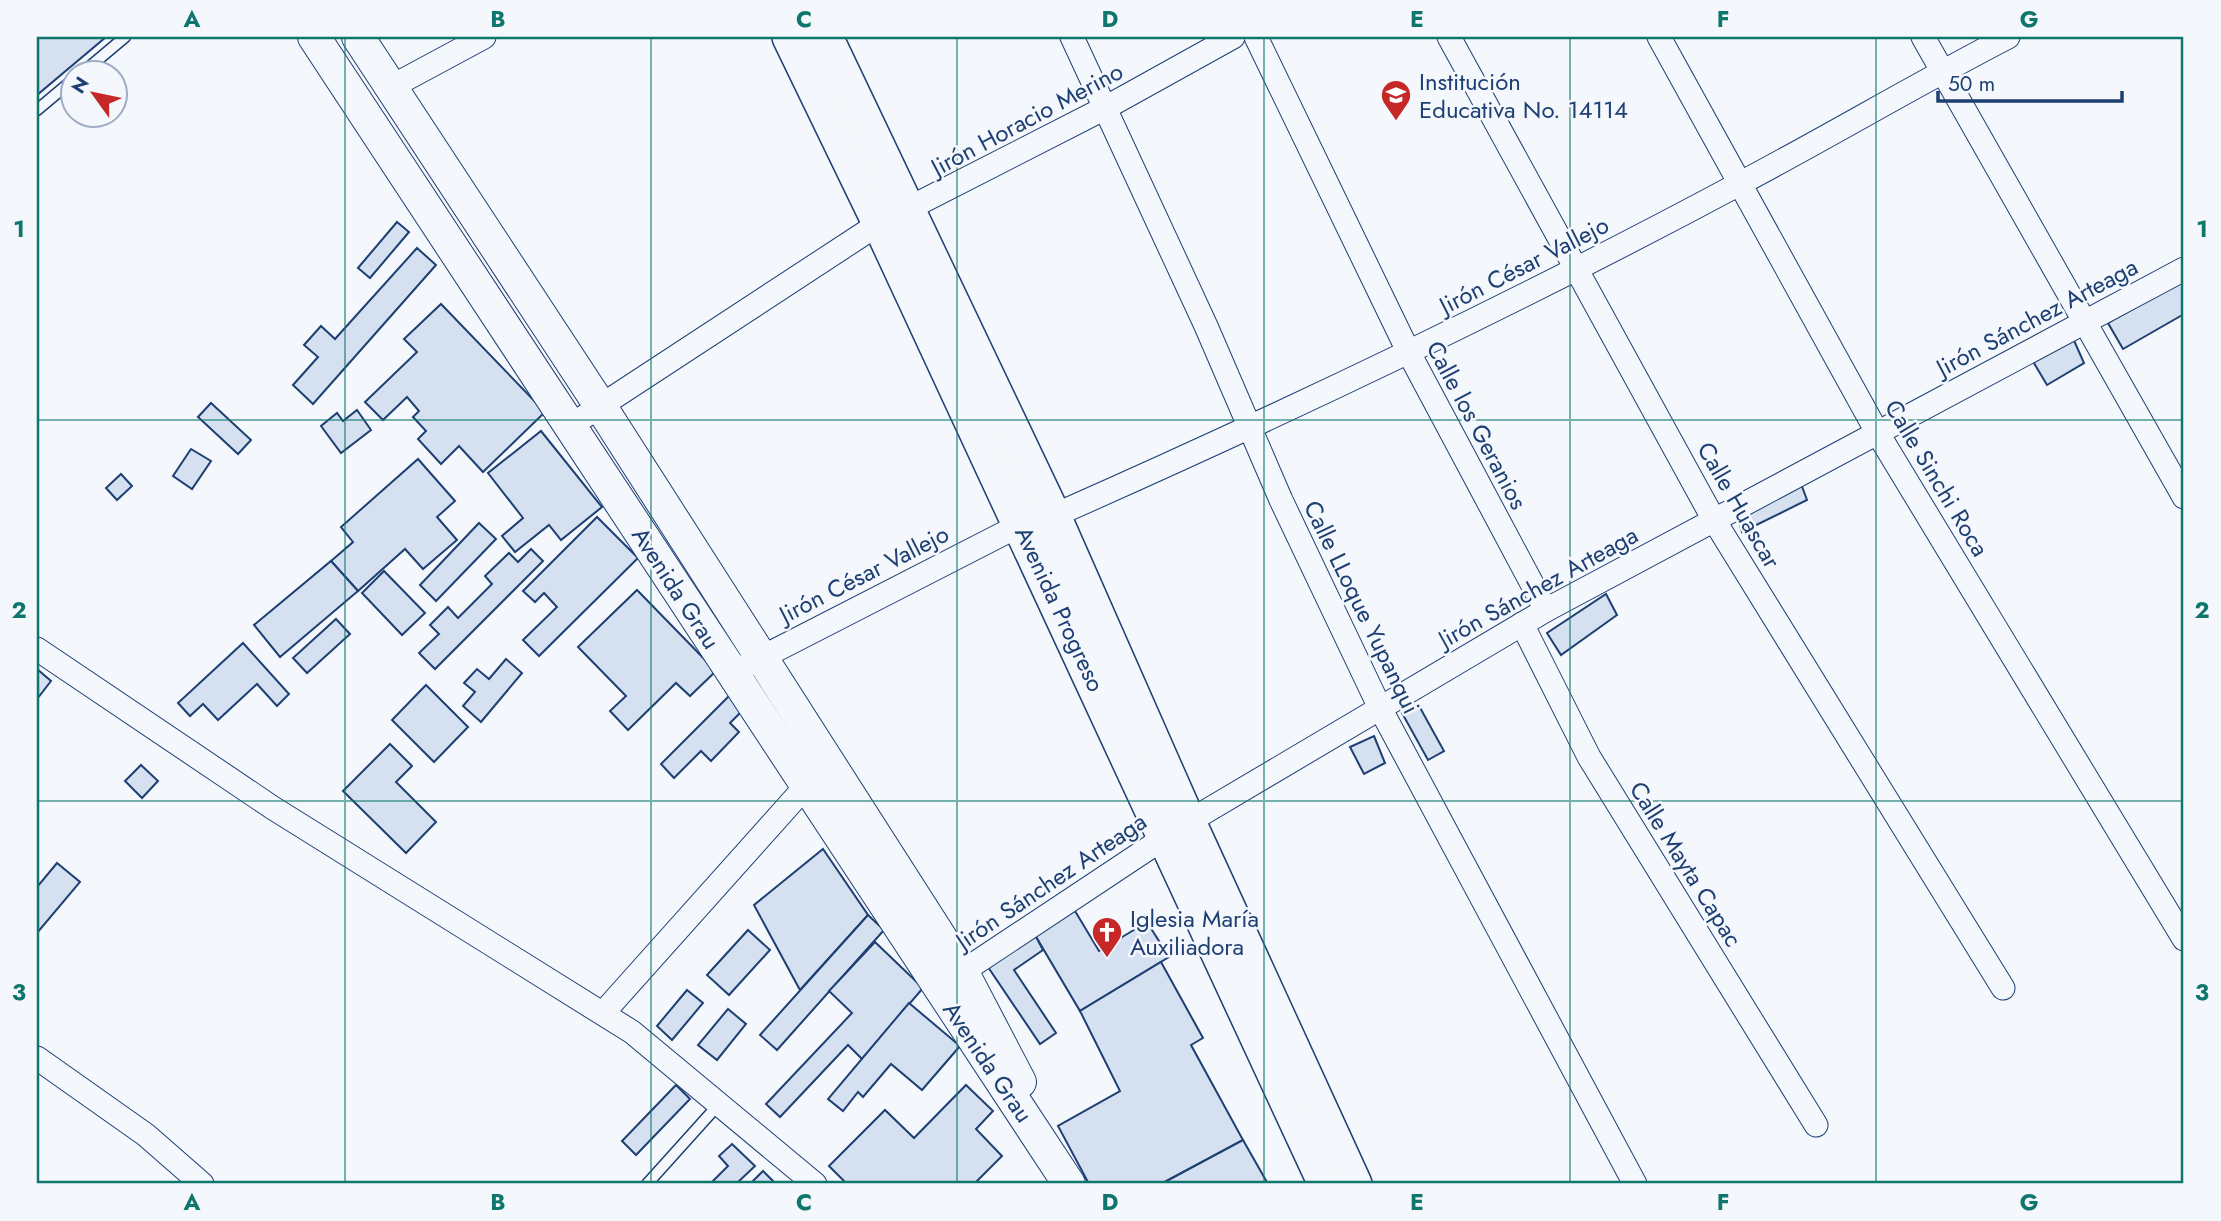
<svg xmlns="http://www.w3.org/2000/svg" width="2221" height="1221" font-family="Jost,sans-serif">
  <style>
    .building { fill: #d5e0f0; stroke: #1d3f73; stroke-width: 2 }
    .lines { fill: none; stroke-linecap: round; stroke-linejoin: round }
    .lane-casing { stroke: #1d3f73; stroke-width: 13 }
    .street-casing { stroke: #1d3f73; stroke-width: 25 }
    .secondary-casing { stroke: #1d3f73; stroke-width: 34 }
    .primary-casing { stroke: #1d3f73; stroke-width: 38 }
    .lane { stroke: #f4f7fb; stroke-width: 10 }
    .street { stroke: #f4f7fb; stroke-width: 23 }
    .secondary { stroke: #f4f7fb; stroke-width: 32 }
    .primary { stroke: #f4f7fb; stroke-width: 35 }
    .grid { fill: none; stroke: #0f766e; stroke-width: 2; stroke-opacity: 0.55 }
    .labels { text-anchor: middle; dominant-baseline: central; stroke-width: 5; stroke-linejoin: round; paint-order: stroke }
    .poi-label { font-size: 24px; fill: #1d3f73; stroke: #f4f7fb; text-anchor: start }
    .street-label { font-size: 24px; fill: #1d3f73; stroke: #f4f7fb }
    .neatline { fill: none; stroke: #0f766e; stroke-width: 2.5 }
    .grid-label { font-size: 23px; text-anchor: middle; font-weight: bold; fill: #0f766e }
  </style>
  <rect width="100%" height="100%" fill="#f4f7fb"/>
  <g class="building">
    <polygon points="37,37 106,37 37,95"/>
    <polygon points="397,222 409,232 370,278 358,268"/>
    <polygon points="417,248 436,265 313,404 293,385 318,357 304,345 321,326 335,339"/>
    <polygon points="2184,280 2184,314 2123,349 2108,323"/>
    <polygon points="441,304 545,412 483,472 459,446 441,464 418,439 426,431 413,417 419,411 407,397 383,420 365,402 417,352 404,339"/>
    <polygon points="2072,336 2084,363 2047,385 2031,358"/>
    <polygon points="211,403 251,440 238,454 198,417"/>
    <polygon points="357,410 371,430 341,453 321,426 337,413 343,421"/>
    <polygon points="541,431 602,507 561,540 549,525 515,552 502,536 523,518 488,473"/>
    <polygon points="191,449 211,461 192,489 173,476"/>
    <polygon points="418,459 455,501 437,517 457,540 423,569 405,549 358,591 331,561 353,542 341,527"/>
    <polygon points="121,474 132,486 117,500 106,488"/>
    <polygon points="1800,481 1807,500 1742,532 1737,516"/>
    <polygon points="597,517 638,558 539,656 523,640 557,607 544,593 535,602 523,591"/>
    <polygon points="479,523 496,539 436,601 420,585"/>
    <polygon points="531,549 543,561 435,669 419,653 439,634 430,625 448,607 458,618 492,584 485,576 509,553 518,562"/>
    <polygon points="331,561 358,591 280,657 254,625"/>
    <polygon points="384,571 425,613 402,635 362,593"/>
    <polygon points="637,590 716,671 690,696 676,683 628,730 610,711 626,696 578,647"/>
    <polygon points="1606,594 1617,615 1561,655 1547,633"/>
    <polygon points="336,619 350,634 307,673 293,658"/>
    <polygon points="243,643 289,694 277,706 257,684 218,720 203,704 190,716 178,703"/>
    <polygon points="506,659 522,673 481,722 463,706 475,692 464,683 477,669 489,679"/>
    <polygon points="37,669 51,681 37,699"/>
    <polygon points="426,685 468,727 434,762 392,720"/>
    <polygon points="729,696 743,710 730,723 739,732 711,761 701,751 674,778 661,764"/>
    <polygon points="1418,704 1444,751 1428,760 1402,713"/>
    <polygon points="1374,736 1385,763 1364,774 1350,747"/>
    <polygon points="390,744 412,766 396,782 436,822 406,853 343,791"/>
    <polygon points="141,765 158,781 142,798 125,781"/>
    <polygon points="823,849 868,915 800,990 754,905"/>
    <polygon points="57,863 80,882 37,933 37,887"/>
    <polygon points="1075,911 1099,951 1147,922 1169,957 1080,1011 1035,935"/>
    <polygon points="868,915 884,930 777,1050 760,1035"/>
    <polygon points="748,930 770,950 729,995 707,975"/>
    <polygon points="1035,935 1043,950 1014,970 1056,1033 1040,1044 988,967"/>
    <polygon points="875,942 923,988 862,1059 848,1045 780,1117 766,1104 852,1013 829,991"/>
    <polygon points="1161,962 1203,1038 1191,1045 1243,1140 1161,1184 1089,1184 1058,1126 1120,1091 1080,1011"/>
    <polygon points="687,990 703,1003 672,1040 657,1026"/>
    <polygon points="909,1003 960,1046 922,1090 891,1064 863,1097 858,1092 843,1111 828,1099"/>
    <polygon points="728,1009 746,1024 717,1060 698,1045"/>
    <polygon points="676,1085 690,1099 636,1155 622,1141"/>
    <polygon points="966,1085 993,1111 976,1129 1002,1156 974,1184 847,1184 829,1166 885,1110 914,1138"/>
    <polygon points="1243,1140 1268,1184 1161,1184"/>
    <polygon points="732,1144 755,1166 736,1184 710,1184 728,1166 719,1156"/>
    <polygon points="763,1171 776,1184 750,1184"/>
  </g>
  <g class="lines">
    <g class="lane-casing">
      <g id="lane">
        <polyline points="81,74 125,37"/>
        <polyline points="37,110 74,79"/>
        <polyline points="647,1184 719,1104"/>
      </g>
    </g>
    <g class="street-casing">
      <g id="street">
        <polyline points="1072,37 1206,326 1281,500 1380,708 1635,1184"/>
        <polyline points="1256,37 1409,353 1546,610"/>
        <polyline points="1449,37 1714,520 2003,988"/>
        <polyline points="1659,37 1877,432 2184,939"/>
        <polyline points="1923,37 2184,497"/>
        <polyline points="391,87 484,37"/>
        <polyline points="570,426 880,223 1105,108 1233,37"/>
        <path d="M1053 516C1286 413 1515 304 1739 184 1830 136 1917 84 2008 37"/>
        <polyline points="1522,624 1589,757 1816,1125"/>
        <polyline points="37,649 273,808 632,1032 815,1184"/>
        <polyline points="747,665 1020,525"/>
        <polyline points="950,980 1188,822 1546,610 2184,269"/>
        <polyline points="603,1013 806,786"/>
        <polyline points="37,1058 146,1135 202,1184"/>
      </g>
    </g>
    <g class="secondary-casing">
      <g id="secondary">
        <polyline points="314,37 1069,1184"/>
        <polyline points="358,37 601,407 962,971 1020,1082"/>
      </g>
    </g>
    <g class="primary-casing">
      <g id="primary">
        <polyline points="790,37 880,223 1326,1184"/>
        <polyline points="825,37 1053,516 1188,822 1354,1184"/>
      </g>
    </g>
    <use href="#lane" class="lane"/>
    <use href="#street" class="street"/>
    <use href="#secondary" class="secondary"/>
    <use href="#primary" class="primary"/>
  </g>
  <path class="grid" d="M345 37V1184M651 37V1184M957 37V1184M1264 37V1184M1570 37V1184M1876 37V1184M37 420H2184M37 801H2184"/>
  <defs>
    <g id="school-pin" transform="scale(1.575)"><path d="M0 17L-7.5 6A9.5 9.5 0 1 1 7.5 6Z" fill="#c62828" stroke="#f4f7fb"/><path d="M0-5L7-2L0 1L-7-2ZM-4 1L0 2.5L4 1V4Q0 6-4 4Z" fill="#fff"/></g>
    <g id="church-pin" transform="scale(1.575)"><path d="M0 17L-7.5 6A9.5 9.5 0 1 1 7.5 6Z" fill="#c62828" stroke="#f4f7fb"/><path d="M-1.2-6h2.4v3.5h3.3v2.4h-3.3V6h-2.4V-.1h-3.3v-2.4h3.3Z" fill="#fff"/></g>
  </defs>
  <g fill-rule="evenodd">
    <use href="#school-pin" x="1396" y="95"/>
    <use href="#church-pin" x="1107" y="932"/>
  </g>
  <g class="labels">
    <g class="poi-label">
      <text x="1419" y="81">Institución<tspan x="1419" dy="28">Educativa No. 14114</tspan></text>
      <text x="1130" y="918">Iglesia María<tspan x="1130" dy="28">Auxiliadora</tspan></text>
    </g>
    <g class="street-label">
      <text transform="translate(1027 119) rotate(-28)">Jirón Horacio Merino</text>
      <text transform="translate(1524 265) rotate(-27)">Jirón César Vallejo</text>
      <text transform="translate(2037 317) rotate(-28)">Jirón Sánchez Arteaga</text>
      <text transform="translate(1477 425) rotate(62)">Calle los Geranios</text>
      <text transform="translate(1937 478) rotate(59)">Calle Sinchi Roca</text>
      <text transform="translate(1739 505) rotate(60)">Calle Huascar</text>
      <text transform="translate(864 574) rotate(-27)">Jirón César Vallejo</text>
      <text transform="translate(1538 587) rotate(-29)">Jirón Sánchez Arteaga</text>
      <text transform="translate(676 588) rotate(57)">Avenida Grau</text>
      <text transform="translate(1362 607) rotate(64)">Calle LLoque Yupanqui</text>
      <text transform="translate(1060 609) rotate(65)">Avenida Progreso</text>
      <text transform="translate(1686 864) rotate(58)">Calle Mayta Capac</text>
      <text transform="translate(1051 881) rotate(-34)">Jirón Sánchez Arteaga</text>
      <text transform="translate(988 1062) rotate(56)">Avenida Grau</text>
    </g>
  </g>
  <rect width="2221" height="1221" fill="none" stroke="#f4f7fb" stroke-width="77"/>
  <g transform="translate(94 94) rotate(303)"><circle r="33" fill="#f4f7fb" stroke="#9eadc5" stroke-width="2"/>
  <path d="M0-5L12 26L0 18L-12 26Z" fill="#c62828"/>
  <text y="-10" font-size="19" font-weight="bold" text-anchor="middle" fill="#1d3f73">N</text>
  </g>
  <path d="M1938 91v10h184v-10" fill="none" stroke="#1d3f73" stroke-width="3.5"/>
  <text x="1948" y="91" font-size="21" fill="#1d3f73" stroke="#f4f7fb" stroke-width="5" paint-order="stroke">50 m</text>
  <rect x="38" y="38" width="2144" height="1144" class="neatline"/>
  <g class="grid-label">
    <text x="192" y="27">A</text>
    <text x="498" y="27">B</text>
    <text x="804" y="27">C</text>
    <text x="1110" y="27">D</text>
    <text x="1417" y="27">E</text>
    <text x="1723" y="27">F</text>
    <text x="2029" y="27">G</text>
    <text x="19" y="237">1</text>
    <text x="2202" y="237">1</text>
    <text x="19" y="618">2</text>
    <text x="2202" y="618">2</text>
    <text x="19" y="1000">3</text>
    <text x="2202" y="1000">3</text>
    <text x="192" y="1210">A</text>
    <text x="498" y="1210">B</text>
    <text x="804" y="1210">C</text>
    <text x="1110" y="1210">D</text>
    <text x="1417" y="1210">E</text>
    <text x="1723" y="1210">F</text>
    <text x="2029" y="1210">G</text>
  </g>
</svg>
